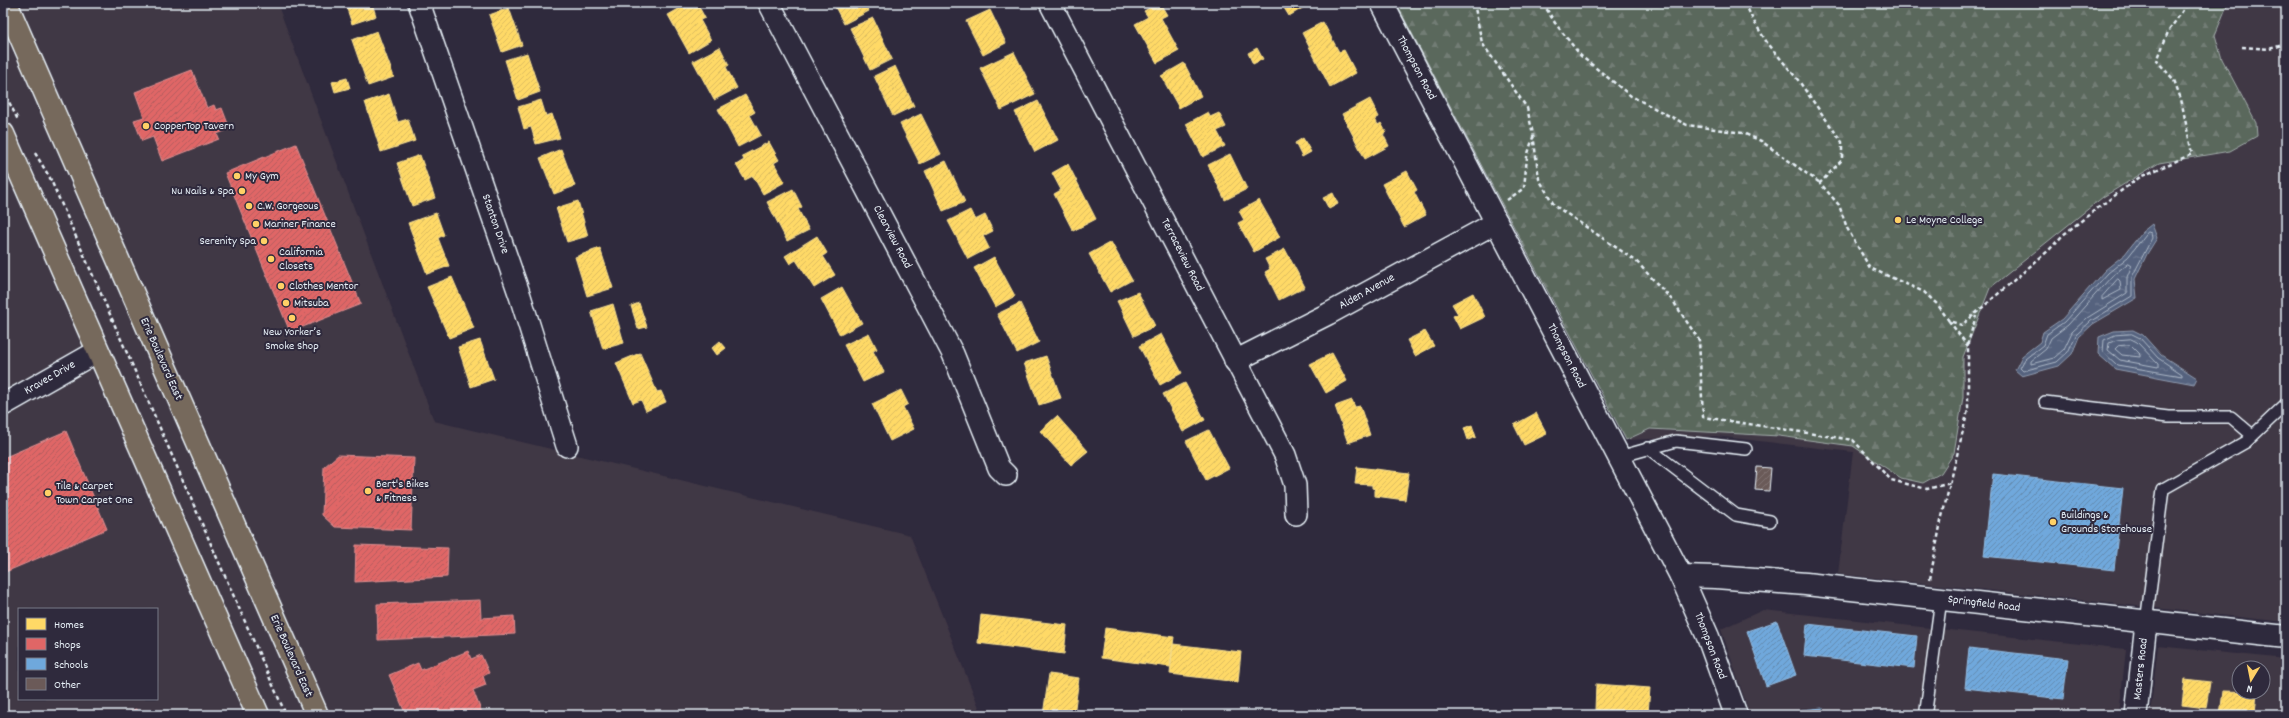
<svg xmlns="http://www.w3.org/2000/svg" width="2289" height="718" font-family="Dekko,sans-serif">
  <style>
    .built { fill: #413845; fill-rule: evenodd }
    .forest { fill: url(#forest-firs); stroke: #a1acaa }
    .water { fill: url(#water-ripples); stroke: #8f9baf }
    .homes { fill: url(#homes-hatch); stroke: #f8e092 }
    .shops { fill: url(#shops-hatch); stroke: #e29092 }
    .schools { fill: url(#schools-hatch); stroke: #93bee4 }
    .lines { fill: none; stroke-linecap: round; stroke-linejoin: round }
    .shore { stroke: #adb8c7; stroke-width: 1 }
    .building { fill: url(#building-hatch); stroke: #e8f1f8 }
    .lane-casing { stroke: #e8f1f8; stroke-width: 14 }
    .street-casing { stroke: #e8f1f8; stroke-width: 24 }
    .secondary-casing { stroke: #e8f1f8; stroke-width: 25 }
    .primary-casing { stroke: #e8f1f8; stroke-width: 25 }
    .path { stroke: #e8f1f8; stroke-width: 2.5; stroke-dasharray: 4 3; stroke-linecap: butt }
    .lane { stroke: #2f2a3d; stroke-width: 11 }
    .street { stroke: #2f2a3d; stroke-width: 21 }
    .secondary { stroke: #2f2a3d; stroke-width: 22 }
    .primary { stroke: #76695c; stroke-width: 22 }
    .poi-dot { fill: #ffd166; stroke: #2f2a3d; stroke-width: 1.5 }
    .labels { text-anchor: middle; dominant-baseline: central; stroke-width: 4; stroke-linejoin: round; paint-order: stroke }
    .street-label { font-size: 12px; fill: #e8f1f8; stroke: #2f2a3d }
    .poi-label { font-size: 12px; fill: #e8f1f8; stroke: #2f2a3d; text-anchor: start }
  </style>
  <defs>
    <pattern id="forest-firs" width="22" height="20" patternUnits="userSpaceOnUse"><rect width="22" height="20" fill="#5a675c"/><path d="M5 1l3.5 6h-7zM16 11l3.5 6h-7z" fill="#727d74"/></pattern>
    <pattern id="water-ripples" width="26" height="14" patternUnits="userSpaceOnUse"><rect width="26" height="14" fill="#54627e"/><path d="M2 4q2-2 4 0t4 0M15 11q2-2 4 0t4 0" fill="none" stroke="#6d7991"/></pattern>
    <pattern id="homes-hatch" width="6" height="6" patternUnits="userSpaceOnUse"><rect width="6" height="6" fill="#ffd966"/><path d="M-1 1l2-2M0 6l6-6M5 7l2-2" fill="none" stroke="#dabc60"/></pattern>
    <pattern id="shops-hatch" width="6" height="6" patternUnits="userSpaceOnUse"><rect width="6" height="6" fill="#e06666"/><path d="M-1 1l2-2M0 6l6-6M5 7l2-2" fill="none" stroke="#b25d5e"/></pattern>
    <pattern id="schools-hatch" width="6" height="6" patternUnits="userSpaceOnUse"><rect width="6" height="6" fill="#6fa8dc"/><path d="M-1 1l2-2M0 6l6-6M5 7l2-2" fill="none" stroke="#638bb0"/></pattern>
    <pattern id="building-hatch" width="6" height="6" patternUnits="userSpaceOnUse"><rect width="6" height="6" fill="#6b5a58"/><path d="M-1 1l2-2M0 6l6-6M5 7l2-2" fill="none" stroke="#807271"/></pattern>
  </defs>
  <rect width="100%" height="100%" fill="#2f2a3d"/>
  <filter id="ink" filterUnits="userSpaceOnUse"><feTurbulence type="fractalNoise" baseFrequency=".025" numOctaves="2"/><feDisplacementMap in="SourceGraphic" scale="8" xChannelSelector="R" yChannelSelector="G"/><feConvolveMatrix kernelMatrix="1 2 1 2 8 2 1 2 1" color-interpolation-filters="sRGB"/></filter>
  <g filter="url(#ink)">
    <g class="built">
      <path d="M3 3H277L434 421 910 535 982 715H3ZM19 609H157V699H19Z"/>
      <polygon points="1396,3 2286,3 2286,622 1838,574 1853,452 1716,436 1626,440"/>
      <polygon points="1763,610 2126,649 2119,715 1750,715 1721,629"/>
      <path d="M2158 646 2286 659V715H2150ZM2239 668H2263V692H2239Z"/>
    </g>
    <polygon class="forest" points="1396,3 2228,3 2215,35 2222,59 2256,123 2257,136 2230,151 2159,163 2103,197 1990,288 1963,357 1963,397 1954,453 1941,473 1923,483 1901,478 1853,446 1779,436 1650,429 1626,440"/>
    <g class="water">
      <polygon points="2152,224 2157,238 2147,254 2135,279 2137,298 2093,324 2079,337 2072,354 2059,366 2022,376 2015,370 2022,356 2040,342 2043,332 2062,319 2105,270 2125,254 2142,232"/>
      <polygon points="2133,330 2143,335 2161,355 2197,378 2194,384 2115,369 2098,354 2099,337 2114,331"/>
    </g>
    <g class="homes">
      <polygon points="345,3 372,3 376,16 352,24"/>
      <polygon points="485,3 495,3 486,6"/>
      <polygon points="661,3 670,3 663,7"/>
      <polygon points="689,3 697,3 705,18 700,20 711,40 689,53 668,15"/>
      <polygon points="833,3 864,3 869,11 844,24"/>
      <polygon points="954,3 966,3 957,8"/>
      <polygon points="1158,3 1160,3 1167,15 1161,18 1179,51 1157,63 1135,24 1148,17 1144,11"/>
      <polygon points="1281,3 1311,3 1289,16"/>
      <polygon points="509,8 522,45 502,52 489,15"/>
      <polygon points="990,10 1006,43 983,55 966,21"/>
      <polygon points="873,18 892,59 870,70 850,28"/>
      <polygon points="1323,22 1339,52 1344,50 1356,73 1330,87 1302,33"/>
      <polygon points="377,31 394,77 368,86 352,40"/>
      <polygon points="720,47 729,65 726,67 737,88 714,100 693,61"/>
      <polygon points="1257,48 1263,59 1253,64 1248,53"/>
      <polygon points="1014,52 1035,94 1001,110 980,68"/>
      <polygon points="527,53 540,92 518,100 505,60"/>
      <polygon points="1184,63 1201,96 1179,108 1161,76"/>
      <polygon points="895,66 914,106 893,116 874,76"/>
      <polygon points="347,78 350,88 335,92 332,82"/>
      <polygon points="389,94 398,122 408,119 415,141 381,152 365,102"/>
      <polygon points="745,95 755,112 750,115 761,135 738,147 718,109"/>
      <polygon points="1370,99 1379,117 1375,119 1378,125 1381,123 1386,132 1383,134 1389,146 1365,159 1342,114"/>
      <polygon points="541,100 546,116 552,114 560,138 536,144 531,127 524,129 518,107"/>
      <polygon points="1038,101 1058,140 1035,152 1015,112"/>
      <polygon points="1208,112 1210,117 1219,113 1226,127 1217,131 1225,146 1203,157 1186,124"/>
      <polygon points="921,114 941,154 920,164 900,124"/>
      <polygon points="1303,138 1311,152 1302,157 1295,143"/>
      <polygon points="769,142 779,160 774,163 785,182 763,194 753,176 745,180 736,165 744,160 742,156"/>
      <polygon points="561,149 575,186 554,194 540,158"/>
      <polygon points="1230,154 1247,189 1225,200 1208,165"/>
      <polygon points="420,155 435,198 412,206 397,163"/>
      <polygon points="946,161 965,202 943,211 925,171"/>
      <polygon points="1068,164 1096,219 1073,231 1054,194 1061,190 1052,173"/>
      <polygon points="1407,171 1417,190 1414,192 1426,215 1404,227 1382,184"/>
      <polygon points="793,189 802,207 798,209 809,230 787,241 767,202"/>
      <polygon points="1333,193 1338,204 1329,209 1323,198"/>
      <polygon points="1259,200 1280,237 1254,252 1238,223 1244,220 1239,211"/>
      <polygon points="578,201 588,236 567,242 556,208"/>
      <polygon points="970,210 975,220 985,215 993,231 983,236 989,248 968,259 948,221"/>
      <polygon points="436,213 444,235 438,238 449,266 427,274 408,223"/>
      <polygon points="817,236 827,253 823,256 835,275 814,288 796,260 790,264 785,256"/>
      <polygon points="1111,242 1132,280 1110,292 1089,254"/>
      <polygon points="600,248 613,288 587,296 575,257"/>
      <polygon points="1285,249 1305,287 1279,300 1265,272 1270,269 1265,259"/>
      <polygon points="994,257 1015,296 995,307 974,268"/>
      <polygon points="452,277 474,328 449,338 427,287"/>
      <polygon points="842,287 862,323 840,335 821,299"/>
      <polygon points="1138,292 1155,326 1134,336 1117,301"/>
      <polygon points="1473,293 1485,317 1460,329 1453,316 1458,314 1452,304"/>
      <polygon points="639,303 647,327 638,329 631,306"/>
      <polygon points="1020,303 1039,342 1017,353 997,314"/>
      <polygon points="613,304 624,343 603,349 591,311"/>
      <polygon points="1425,331 1434,346 1415,356 1407,340"/>
      <polygon points="869,333 877,349 873,351 884,372 863,382 844,345"/>
      <polygon points="1161,334 1182,373 1160,385 1139,346"/>
      <polygon points="480,340 494,379 471,387 458,347"/>
      <polygon points="720,341 726,348 717,355 712,348"/>
      <polygon points="640,353 657,392 661,391 666,402 646,411 641,400 633,403 616,363"/>
      <polygon points="1332,353 1347,381 1326,393 1310,364"/>
      <polygon points="1046,356 1061,398 1039,405 1024,363"/>
      <polygon points="1185,383 1205,420 1183,432 1163,394"/>
      <polygon points="901,390 908,404 903,407 914,429 890,441 872,404"/>
      <polygon points="1352,400 1355,407 1360,406 1370,435 1348,443 1335,406"/>
      <polygon points="1536,413 1547,434 1524,445 1514,425"/>
      <polygon points="1057,416 1088,451 1071,465 1040,431"/>
      <polygon points="1472,425 1476,437 1468,440 1464,428"/>
      <polygon points="1209,430 1229,468 1206,480 1186,441"/>
      <polygon points="1357,467 1409,473 1405,500 1375,496 1375,489 1372,488 1372,485 1355,484"/>
      <polygon points="981,615 1067,625 1064,654 978,643"/>
      <polygon points="1105,628 1174,637 1170,667 1101,658"/>
      <polygon points="1173,644 1241,652 1238,682 1170,674"/>
      <polygon points="1049,674 1079,678 1074,715 1043,715"/>
      <polygon points="2185,679 2210,682 2206,708 2182,705"/>
      <polygon points="1596,684 1650,688 1648,714 1595,710"/>
      <polygon points="2223,691 2257,692 2255,713 2237,711 2236,715 2220,715"/>
    </g>
    <g class="shops">
      <polygon points="192,70 207,108 214,105 216,110 222,108 230,129 217,134 219,139 162,161 153,137 142,141 134,120 144,117 135,92"/>
      <polygon points="296,144 361,304 290,332 225,173"/>
      <polygon points="66,431 107,529 3,573 3,458"/>
      <polygon points="338,455 414,458 411,530 335,527 322,515 324,467"/>
      <polygon points="356,545 448,548 447,577 355,582"/>
      <polygon points="480,600 481,618 514,616 515,634 378,640 377,604"/>
      <polygon points="468,651 471,659 481,655 489,673 483,676 486,685 473,690 482,713 477,715 406,715 389,675 418,663 421,670"/>
      <polygon points="136,709 138,714 145,711 147,715 122,715"/>
    </g>
    <g class="schools">
      <polygon points="1993,474 2123,488 2114,570 1984,556"/>
      <polygon points="1777,621 1796,675 1766,686 1747,631"/>
      <polygon points="1807,624 1917,636 1914,668 1804,656"/>
      <polygon points="1969,648 2068,659 2063,699 1965,688"/>
      <polygon points="1823,708 1823,715 1796,715 1801,714 1801,710"/>
    </g>
    <g class="lines">
      <g class="shore">
        <polygon points="2148,232 2151,233 2152,238 2132,277 2132,296 2091,321 2076,335 2068,352 2057,362 2023,371 2020,368 2025,359 2043,345 2047,334 2064,322 2108,273 2128,257"/>
        <polygon points="2129,263 2132,265 2127,277 2127,293 2087,318 2072,332 2064,349 2054,358 2031,364 2031,361 2046,349 2051,338 2068,325 2112,276"/>
        <polygon points="2118,279 2120,281 2121,290 2102,300 2102,297"/>
        <polygon points="2132,334 2140,338 2158,358 2182,374 2182,376 2117,365 2103,352 2104,340 2115,335"/>
        <polygon points="2131,339 2137,342 2158,364 2158,367 2120,360 2108,350 2109,343 2117,340"/>
        <polygon points="2130,345 2140,355 2140,357 2122,355 2115,349 2118,346"/>
      </g>
    </g>
    <polygon class="building" points="1757,467 1771,468 1769,491 1755,490"/>
    <g class="lines">
      <g class="lane-casing">
        <g id="lane">
          <polyline points="2045,402 2168,417 2231,417 2252,435"/>
          <polyline points="1648,448 1736,515 1770,521"/>
          <polyline points="1619,457 1676,441 1746,449"/>
          <polyline points="2146,623 2163,489 2246,442 2286,404"/>
          <polyline points="1926,710 1941,599"/>
        </g>
      </g>
      <g class="street-casing">
        <g id="street">
          <polyline points="419,3 520,296 567,446"/>
          <polyline points="769,3 953,354 999,468 1006,475"/>
          <polyline points="1050,3 1285,455 1295,485 1296,514"/>
          <polyline points="1235,361 1328,314 1497,222"/>
          <polyline points="3,405 98,351"/>
          <polyline points="2136,715 2146,623"/>
        </g>
      </g>
      <g class="secondary-casing">
        <g id="secondary">
          <polyline points="1382,3 1681,576 1708,637 1736,715"/>
          <polyline points="1681,576 1716,577 1806,584 2286,637"/>
        </g>
      </g>
      <g class="primary-casing">
        <g id="primary">
          <polyline points="6,3 317,715"/>
          <polyline points="3,134 258,715"/>
        </g>
      </g>
      <g class="path">
        <polyline points="1474,3 1482,43 1527,108 1533,134 1539,179 1554,205 1636,261 1673,301 1699,340 1703,417 1853,440 1891,480 1927,489 1951,483"/>
        <polyline points="1543,3 1555,23 1581,56 1631,96 1687,125 1743,133 1761,141 1820,183"/>
        <polyline points="1745,3 1753,20 1766,41 1798,80 1842,142 1842,160 1820,183 1839,205 1847,228 1870,268 1924,292 1938,305 1949,321 1962,325 2049,250 2063,235 2095,210 2140,177 2192,154 2181,99 2174,80 2157,61 2168,32 2188,3"/>
        <polyline points="2242,47 2269,49 2286,44"/>
        <polyline points="3,90 18,120"/>
        <polyline points="35,153 50,178 69,221 286,715"/>
        <polyline points="1507,200 1524,188 1527,157 1533,137"/>
        <polyline points="1949,321 1968,346"/>
        <polyline points="1930,579 1941,521 1968,410 1968,343 1976,316"/>
      </g>
      <use href="#lane" class="lane"/>
      <use href="#street" class="street"/>
      <use href="#secondary" class="secondary"/>
      <use href="#primary" class="primary"/>
    </g>
  </g>
  <g class="poi-dot">
    <circle cx="146" cy="126" r="4"/>
    <circle cx="237" cy="176" r="4"/>
    <circle cx="242" cy="191" r="4"/>
    <circle cx="249" cy="206" r="4"/>
    <circle cx="1898" cy="220" r="4"/>
    <circle cx="256" cy="224" r="4"/>
    <circle cx="264" cy="241" r="4"/>
    <circle cx="271" cy="259" r="4"/>
    <circle cx="281" cy="286" r="4"/>
    <circle cx="286" cy="303" r="4"/>
    <circle cx="292" cy="318" r="4"/>
    <circle cx="368" cy="491" r="4"/>
    <circle cx="48" cy="493" r="4"/>
    <circle cx="2053" cy="522" r="4"/>
  </g>
  <g class="labels">
    <g class="street-label">
      <text transform="translate(1416 68) rotate(62)">Thompson Road</text>
      <text transform="translate(495 224) rotate(71)">Stanton Drive</text>
      <text transform="translate(892 237) rotate(62)">Clearview Road</text>
      <text transform="translate(1182 255) rotate(63)">Terraceview Road</text>
      <text transform="translate(1367 292) rotate(-29)">Alden Avenue</text>
      <text transform="translate(1566 356) rotate(63)">Thompson Road</text>
      <text transform="translate(161 359) rotate(66)">Erie Boulevard East</text>
      <text transform="translate(50 378) rotate(-30)">Kravec Drive</text>
      <text transform="translate(1984 604) rotate(7)">Springfield Road</text>
      <text transform="translate(1710 646) rotate(69)">Thompson Road</text>
      <text transform="translate(291 656) rotate(66)">Erie Boulevard East</text>
      <text transform="translate(2141 669) rotate(-84)">Masters Road</text>
    </g>
    <g class="poi-label">
      <text x="154" y="126">CopperTop Tavern</text>
      <text x="245" y="176">My Gym</text>
      <text x="234" y="191" text-anchor="end">Nu Nails &amp; Spa</text>
      <text x="257" y="206">C.W. Gorgeous</text>
      <text x="1906" y="220">Le Moyne College</text>
      <text x="264" y="224">Mariner Finance</text>
      <text x="256" y="241" text-anchor="end">Serenity Spa</text>
      <text x="279" y="252">California<tspan x="279" dy="14">Closets</tspan></text>
      <text x="289" y="286">Clothes Mentor</text>
      <text x="294" y="303">Mitsuba</text>
      <text x="292" y="332" text-anchor="middle">New Yorker’s<tspan x="292" dy="14">Smoke Shop</tspan></text>
      <text x="376" y="484">Bert's Bikes<tspan x="376" dy="14">&amp; Fitness</tspan></text>
      <text x="56" y="486">Tile &amp; Carpet<tspan x="56" dy="14">Town Carpet One</tspan></text>
      <text x="2061" y="515">Buildings &amp;<tspan x="2061" dy="14">Grounds Storehouse</tspan></text>
    </g>
  </g>
  <rect width="2289" height="718" fill="none" stroke="#2f2a3d" stroke-width="16"/>
  <rect x="8" y="8" width="2273" height="702" fill="none" stroke="#e8f1f8" stroke-width="1.5" filter="url(#ink)"/>
  <rect x="18" y="608" width="140" height="92" fill="#2f2a3d" stroke="#797a88"/>
  <rect x="26" y="618" width="20" height="12" fill="#ffd966" stroke="#797a88"/>
  <text x="54" y="628" font-size="12" fill="#e8f1f8">Homes</text>
  <rect x="26" y="638" width="20" height="12" fill="#e06666" stroke="#797a88"/>
  <text x="54" y="648" font-size="12" fill="#e8f1f8">Shops</text>
  <rect x="26" y="658" width="20" height="12" fill="#6fa8dc" stroke="#797a88"/>
  <text x="54" y="668" font-size="12" fill="#e8f1f8">Schools</text>
  <rect x="26" y="678" width="20" height="12" fill="#6b5a58" stroke="#797a88"/>
  <text x="54" y="688" font-size="12" fill="#e8f1f8">Other</text>
  <g transform="translate(2251 680) rotate(190)"><circle r="19" fill="#2f2a3d" stroke="#797a88"/>
  <path d="M0-3L7 15L0 10L-7 15Z" fill="#ffd166"/>
  <text y="-6" font-size="11" font-weight="bold" text-anchor="middle" fill="#e8f1f8">N</text>
  </g>
</svg>
